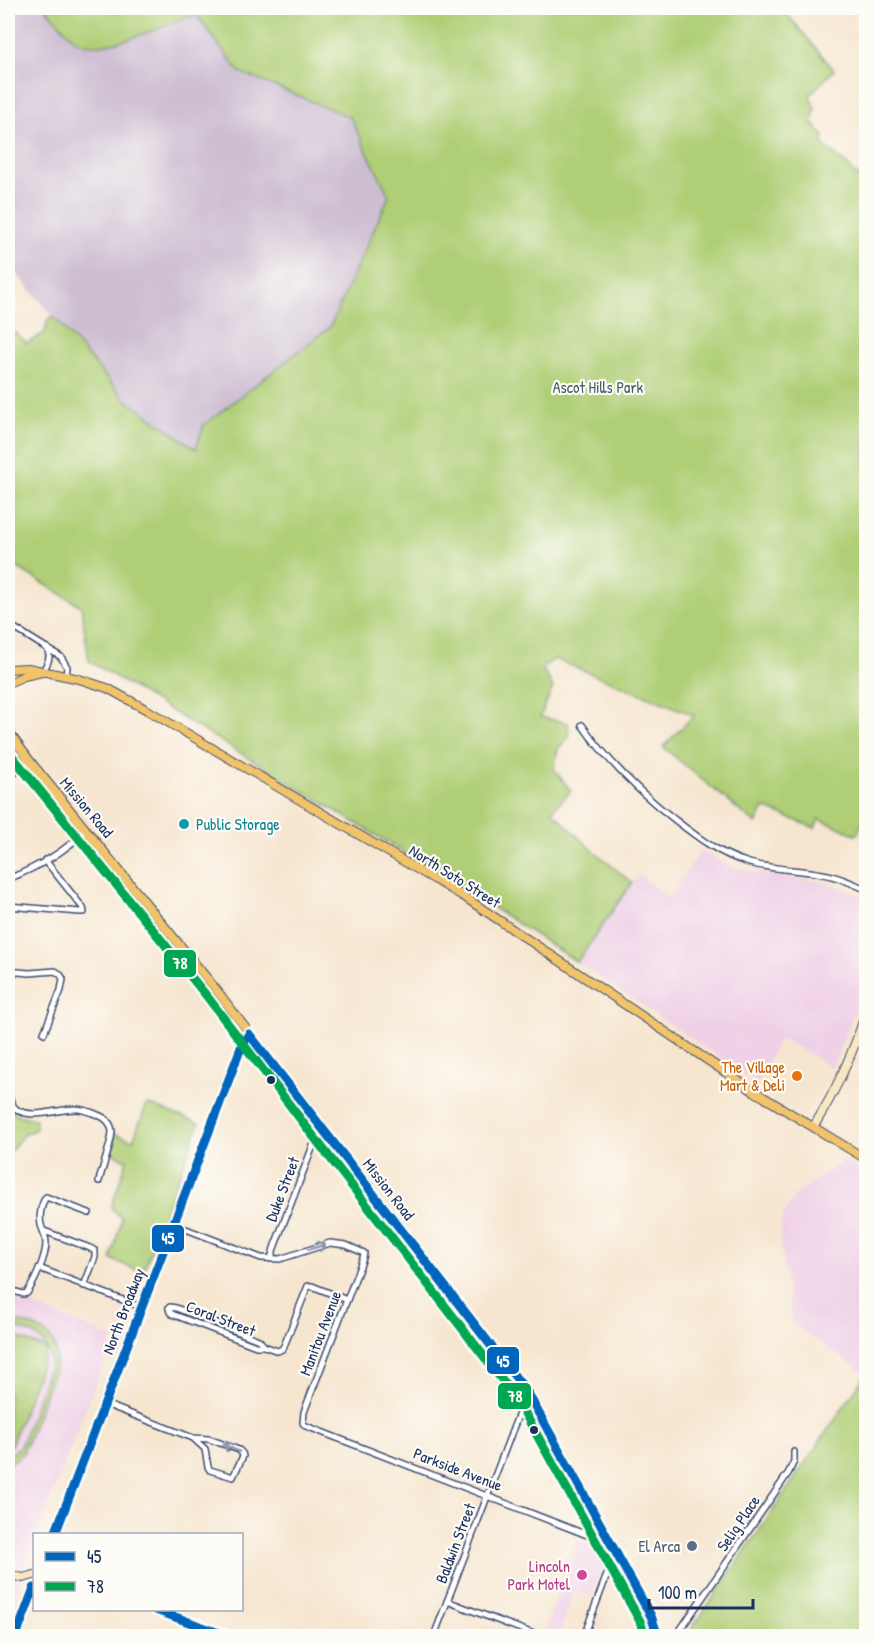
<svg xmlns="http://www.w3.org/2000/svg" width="874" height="1644" font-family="'Patrick Hand',sans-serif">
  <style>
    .built { fill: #efd0e6 }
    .industrial { fill: #cdbed2 }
    .green { fill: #afce75; stroke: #657e6a; stroke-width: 1.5 }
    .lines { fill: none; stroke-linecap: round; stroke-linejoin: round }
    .street-casing { stroke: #3c4a6f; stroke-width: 8 }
    .secondary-casing { stroke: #3c4a6f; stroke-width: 10 }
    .primary-casing { stroke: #3c4a6f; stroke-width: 10 }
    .street { stroke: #fff; stroke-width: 5 }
    .secondary { stroke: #f9e7c3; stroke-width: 8 }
    .primary { stroke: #f1c36a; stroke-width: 8 }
    .bus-1-casing { stroke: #fdfcf7; stroke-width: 14 }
    .bus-2-casing { stroke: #fdfcf7; stroke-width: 14 }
    .bus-1 { stroke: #0065bd; stroke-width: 9 }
    .bus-2 { stroke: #00a651; stroke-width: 9 }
    .oneway { stroke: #8d97ae }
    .culture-dot { fill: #0f9aa8; stroke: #fdfcf7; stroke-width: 2 }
    .food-dot { fill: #e8710a; stroke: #fdfcf7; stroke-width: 2 }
    .bus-dot { fill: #1b2f5e; stroke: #fdfcf7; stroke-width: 2 }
    .service-dot { fill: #5c6f8a; stroke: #fdfcf7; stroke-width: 2 }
    .hotel-dot { fill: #d1479c; stroke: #fdfcf7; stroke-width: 2 }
    .labels { text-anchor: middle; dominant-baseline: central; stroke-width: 4.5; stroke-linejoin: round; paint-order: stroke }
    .park-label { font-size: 16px; fill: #475f65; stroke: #fdfcf7 }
    .street-label { font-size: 16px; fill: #1b2f5e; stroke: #fdfcf7 }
    .culture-label { font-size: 16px; fill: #0d838f; stroke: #fdfcf7; text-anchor: start }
    .food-label { font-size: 16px; fill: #c56008; stroke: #fdfcf7; text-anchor: end }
    .service-label { font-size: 16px; fill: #4e5e75; stroke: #fdfcf7; text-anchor: end }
    .hotel-label { font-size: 16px; fill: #b23c85; stroke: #fdfcf7; text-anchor: end }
    .line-badge { stroke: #fdfcf7; stroke-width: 2 }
    .badge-label { font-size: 16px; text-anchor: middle; font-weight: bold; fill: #fff }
  </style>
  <rect width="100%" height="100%" fill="#fdfcf7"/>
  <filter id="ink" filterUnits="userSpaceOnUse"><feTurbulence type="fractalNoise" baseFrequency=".0167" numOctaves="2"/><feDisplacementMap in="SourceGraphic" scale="12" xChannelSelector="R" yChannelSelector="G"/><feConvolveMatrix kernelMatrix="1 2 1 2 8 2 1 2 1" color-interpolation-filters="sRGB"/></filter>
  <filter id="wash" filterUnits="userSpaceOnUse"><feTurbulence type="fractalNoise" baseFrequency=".008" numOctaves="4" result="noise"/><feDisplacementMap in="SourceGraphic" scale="24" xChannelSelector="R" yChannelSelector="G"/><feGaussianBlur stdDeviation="1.35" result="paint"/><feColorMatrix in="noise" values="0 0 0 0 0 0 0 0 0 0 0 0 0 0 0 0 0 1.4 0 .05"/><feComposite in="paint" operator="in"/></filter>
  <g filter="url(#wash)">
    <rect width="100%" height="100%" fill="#f6e6d0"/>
    <g class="built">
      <polygon points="701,850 723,863 746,871 829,883 866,897 866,970 849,1027 832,1067 780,1038 758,1083 577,962 638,875 669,898"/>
      <polygon points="844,1161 866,1175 866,1374 792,1323 780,1236 782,1220 785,1212 795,1196 802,1188 804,1188"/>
      <polygon points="8,1295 113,1338 37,1534 34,1534 34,1541 8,1611"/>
      <polygon points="578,1540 599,1548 605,1560 591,1596 575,1591 559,1635 545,1629"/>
    </g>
    <polygon class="industrial" points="8,8 45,8 78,43 128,39 196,13 240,72 350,117 389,196 331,327 204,425 196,449 125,399 8,264"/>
    <g class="green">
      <path d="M45 8H782L834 70 810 95 815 109 812 122 824 137 823 145 850 167 854 174 866 177V812L857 835 819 819 815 828 764 808 756 824 663 747 694 715 555 659 542 668 553 687 540 717 568 723 569 737 558 749 554 769 571 791 552 811 588 846 632 883 577 962 464 889 89 661 81 606 8 562V327L27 343 45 333 47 321 53 316 125 399 196 449 204 425 330 327 389 196 350 117 239 72 196 14C171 22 99 57 77 41 67 34 54 17 45 8Z"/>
      <polygon points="147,1104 199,1123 145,1267 138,1271 111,1259 122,1218 111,1208 127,1160 112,1153 115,1134 133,1140"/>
      <polygon points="8,1106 18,1115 36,1119 36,1129 23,1135 9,1153 10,1177 8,1179"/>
      <path d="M8 1321C37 1324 63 1335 55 1368L23 1453 8 1465V1456L15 1451 21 1445 51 1363C49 1339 31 1329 8 1328Z"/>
      <polygon points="8,1334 47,1349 8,1453"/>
      <polygon points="866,1374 866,1636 687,1636"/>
    </g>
  </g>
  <g filter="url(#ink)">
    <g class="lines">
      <g class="street-casing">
        <g id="street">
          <polyline points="866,38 866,37"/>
          <polyline points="8,624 61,657 67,667 66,676"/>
          <path d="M43 671C47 664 52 657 47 648"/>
          <path d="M582 725C609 763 642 795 679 823 700 839 720 854 746 862 771 870 798 869 823 874 838 876 853 884 866 889"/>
          <polyline points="8,778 30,761"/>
          <path d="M8 879C36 868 66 851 87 829"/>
          <polyline points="8,906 80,912 84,912 83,908 45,860"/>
          <polyline points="8,971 29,973 55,971 60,974 63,979 61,990 44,1033"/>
          <path d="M8 1093C10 1099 11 1105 16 1109 31 1120 58 1109 75 1109 83 1109 91 1112 98 1115 106 1118 111 1123 112 1131 112 1142 102 1169 99 1181"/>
          <polyline points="173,1224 261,1258 280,1259 330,1243 346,1245 364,1253 363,1258 304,1412 303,1423 306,1426 595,1538 604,1532"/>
          <polyline points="44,1231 90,1248 95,1251 95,1257 84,1286"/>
          <polyline points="271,1259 274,1248 316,1138 323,1130"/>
          <polyline points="39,1268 141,1307"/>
          <path d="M8 1289 23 1294 27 1293C35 1281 46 1257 46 1243 46 1236 43 1232 41 1225 39 1216 41 1204 46 1197L89 1213"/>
          <polyline points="169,1308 170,1312 172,1314 256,1346 264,1346 278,1351 282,1349 284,1346 308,1286 312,1286 347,1300"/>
          <polyline points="169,1308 170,1307 176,1308 259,1340 264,1346"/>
          <polyline points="105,1404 193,1438 209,1439 239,1450 242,1453 243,1456 233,1477 210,1470 208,1467 205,1449 193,1438"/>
          <polyline points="447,1601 539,1636"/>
          <polyline points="434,1636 527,1392"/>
          <polyline points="584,1636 608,1572 621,1563"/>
          <polyline points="676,1636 789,1472 794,1461 794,1452"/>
        </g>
      </g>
      <g class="secondary-casing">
        <g id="secondary">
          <path d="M814 1126C837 1089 853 1054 866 1012"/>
          <polyline points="8,1574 23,1578 34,1575"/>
          <polyline points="156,1610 227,1636"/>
        </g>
      </g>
      <g class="primary-casing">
        <g id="primary">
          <polyline points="8,669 28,668 79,679 107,688 149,711 466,898 752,1090 866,1159"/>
          <polyline points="8,683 24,676 42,672"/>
          <polyline points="8,731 30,761 218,992 323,1130 527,1392 651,1616 658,1636"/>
          <polyline points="55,1534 141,1307 242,1045 249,1034"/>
          <polyline points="16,1636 34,1588"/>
        </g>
      </g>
      <use href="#street" class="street"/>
      <use href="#secondary" class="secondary"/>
      <use href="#primary" class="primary"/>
      <g class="bus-1-casing">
        <g id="bus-1">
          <polyline points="55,1534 242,1045 249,1034 527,1392 651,1616 658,1636"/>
          <polyline points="156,1610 227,1636"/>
          <polyline points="16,1636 34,1588"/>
        </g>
      </g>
      <g class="bus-2-casing">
        <polyline id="bus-2" points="8,751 209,999 314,1137 517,1399 640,1621 645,1636"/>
      </g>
      <use href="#bus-1" class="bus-1"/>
      <use href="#bus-2" class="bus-2"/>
    </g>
    <defs><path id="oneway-shaft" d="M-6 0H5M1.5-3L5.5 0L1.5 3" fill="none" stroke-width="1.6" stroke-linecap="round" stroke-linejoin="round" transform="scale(1.5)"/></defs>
    <g class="oneway">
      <use href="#oneway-shaft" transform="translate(317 1247) rotate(-16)"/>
      <use href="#oneway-shaft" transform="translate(231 1448) rotate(-157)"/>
    </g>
  </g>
  <circle class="culture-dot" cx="184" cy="824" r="6"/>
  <circle class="food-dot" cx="797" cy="1076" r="6"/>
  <g class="bus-dot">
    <circle cx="271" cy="1080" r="5"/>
    <circle cx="534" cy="1430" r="5"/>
  </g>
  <circle class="service-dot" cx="692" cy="1546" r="6"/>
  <circle class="hotel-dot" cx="582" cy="1575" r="6"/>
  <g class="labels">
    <g class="park-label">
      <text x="598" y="387">Ascot Hills Park</text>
    </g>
    <g class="street-label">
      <text transform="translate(87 807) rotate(50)">Mission Road</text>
      <text transform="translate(455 876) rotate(32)">North Soto Street</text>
      <text transform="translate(282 1189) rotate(-69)">Duke Street</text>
      <text transform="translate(389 1189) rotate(52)">Mission Road</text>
      <text transform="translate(123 1311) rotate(-69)">North Broadway</text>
      <text transform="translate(221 1318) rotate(21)">Coral Street</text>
      <text transform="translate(320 1333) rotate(-69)">Manitou Avenue</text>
      <text transform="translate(458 1469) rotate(21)">Parkside Avenue</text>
      <text transform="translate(738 1523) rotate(-56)">Selig Place</text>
      <text transform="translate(455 1543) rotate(-69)">Baldwin Street</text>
    </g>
    <g class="culture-label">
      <text x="196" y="824">Public Storage</text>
    </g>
    <g class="food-label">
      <text x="785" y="1067">The Village<tspan x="785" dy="18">Mart &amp; Deli</tspan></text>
    </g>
    <g class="service-label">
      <text x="680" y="1546">El Arca</text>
    </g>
    <g class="hotel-label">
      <text x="570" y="1566">Lincoln<tspan x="570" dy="18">Park Motel</tspan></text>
    </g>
  </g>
  <g class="line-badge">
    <rect x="163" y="949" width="34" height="29" rx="6" fill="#00a651"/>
    <rect x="151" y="1224" width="34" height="29" rx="6" fill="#0065bd"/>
    <rect x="486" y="1346" width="34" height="29" rx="6" fill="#0065bd"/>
    <rect x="497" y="1382" width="35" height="28" rx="6" fill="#00a651"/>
  </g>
  <g class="badge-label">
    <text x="180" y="969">78</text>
    <text x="168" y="1244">45</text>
    <text x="503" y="1367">45</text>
    <text x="515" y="1402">78</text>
  </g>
  <rect width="874" height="1644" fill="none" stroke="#fdfcf7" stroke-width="30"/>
  <rect x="33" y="1533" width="210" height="78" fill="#fdfcf7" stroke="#a3aaba" stroke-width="1.5"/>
  <rect x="45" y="1552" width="30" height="9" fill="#0065bd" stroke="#a3aaba" stroke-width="1.5"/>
  <text x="87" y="1563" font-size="18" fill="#1b2f5e">45</text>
  <rect x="45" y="1582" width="30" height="9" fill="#00a651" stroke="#a3aaba" stroke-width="1.5"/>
  <text x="87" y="1593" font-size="18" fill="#1b2f5e">78</text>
  <path d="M649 1599v9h104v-9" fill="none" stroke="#1b2f5e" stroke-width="3"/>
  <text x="658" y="1599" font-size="18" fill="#1b2f5e" stroke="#fdfcf7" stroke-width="4.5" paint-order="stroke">100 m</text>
</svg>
